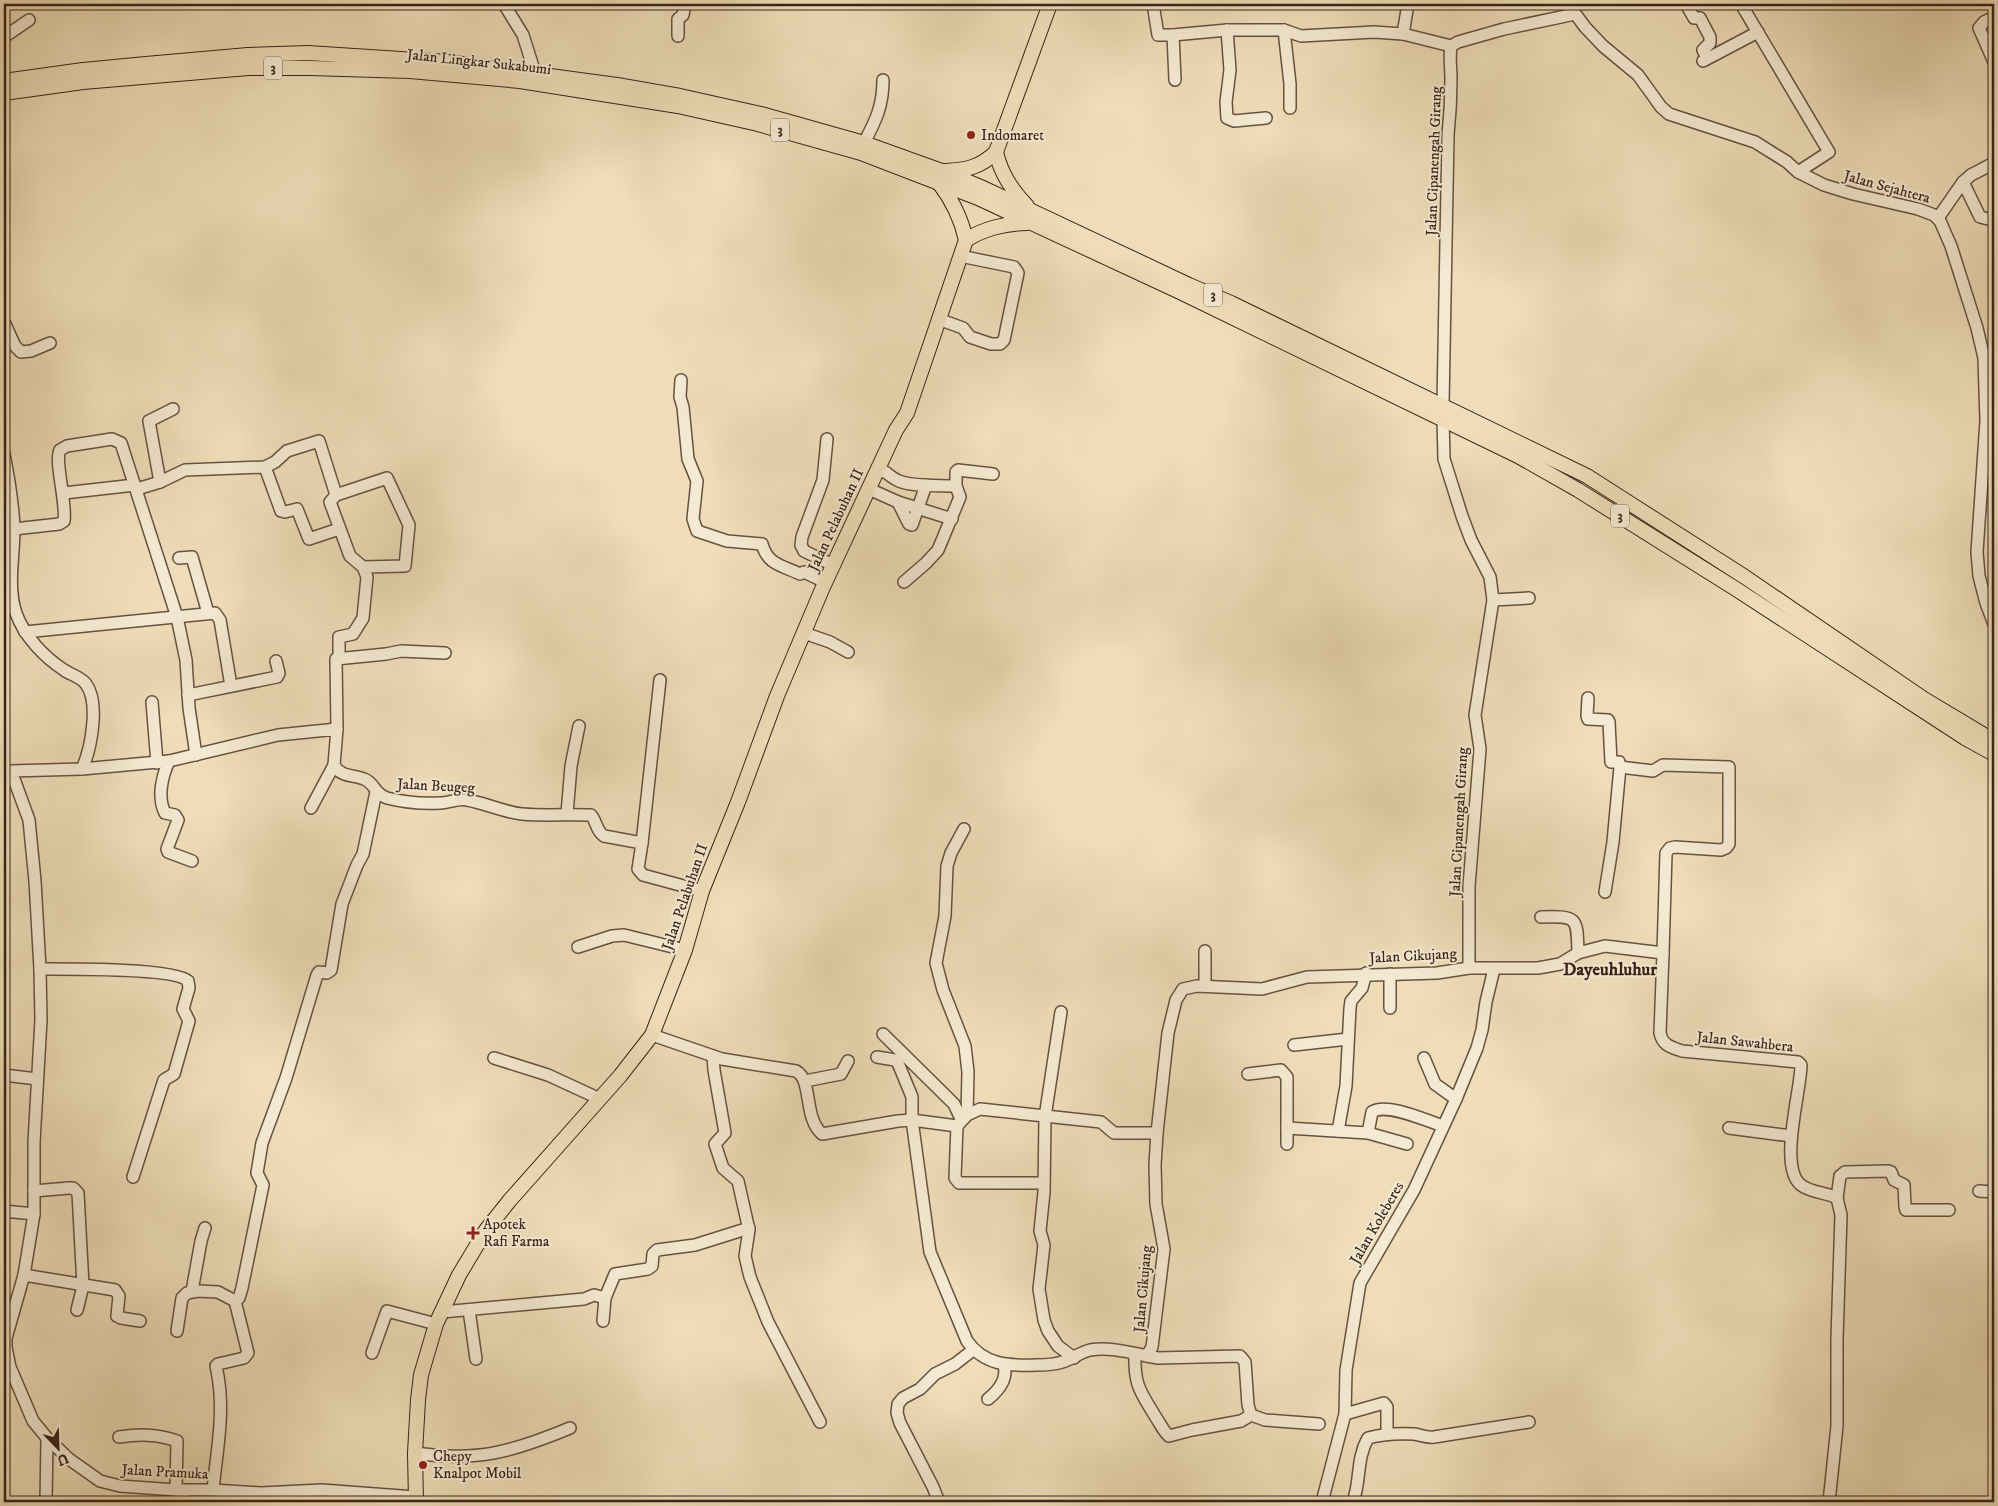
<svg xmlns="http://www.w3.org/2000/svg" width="1998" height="1506" font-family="'IM FELL DW Pica',serif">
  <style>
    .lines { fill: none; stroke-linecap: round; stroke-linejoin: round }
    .minor-casing { stroke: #665241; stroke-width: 14 }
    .major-casing { stroke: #382419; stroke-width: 16 }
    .minor { stroke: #f4e9d1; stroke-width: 11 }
    .major { stroke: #eeddb8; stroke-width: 14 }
    .poi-dot { fill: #8f2418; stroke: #f4e9d1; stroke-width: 2 }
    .labels { text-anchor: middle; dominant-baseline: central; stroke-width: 4; stroke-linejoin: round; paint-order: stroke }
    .shield { fill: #f4e9d1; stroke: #705f50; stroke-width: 1 }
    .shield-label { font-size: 14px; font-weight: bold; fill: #382419 }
    .street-label { font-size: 15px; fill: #382419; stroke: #f4e9d1 }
    .poi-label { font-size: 15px; fill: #382419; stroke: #f4e9d1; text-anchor: start }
    .quarter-label { font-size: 18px; font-weight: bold; fill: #382419; stroke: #f4e9d1 }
  </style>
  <rect width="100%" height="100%" fill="#eeddb8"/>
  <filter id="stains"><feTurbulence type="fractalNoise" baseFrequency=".004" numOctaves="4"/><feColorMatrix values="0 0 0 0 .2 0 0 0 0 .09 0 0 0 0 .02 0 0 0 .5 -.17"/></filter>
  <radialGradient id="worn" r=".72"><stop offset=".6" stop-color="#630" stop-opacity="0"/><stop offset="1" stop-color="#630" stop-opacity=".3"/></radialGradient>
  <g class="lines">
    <g class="minor-casing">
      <g id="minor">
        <polyline points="504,4 523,35 535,73"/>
        <polyline points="1153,4 1158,35 1173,35 1227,30 1284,30 1301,36 1374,32 1403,34 1451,46"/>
        <polyline points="1568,4 1585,27 1603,46 1638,75 1661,107 1669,114 1755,142 1787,162 1798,172 1824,185 1853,194 1918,209 1934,215 1940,221 1951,246 1977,328 1984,358 1986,421 1977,552 1979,576 1986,603 1994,624"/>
        <polyline points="1686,4 1694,18 1700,18 1710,37 1710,43 1703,50 1707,58"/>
        <polyline points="1741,4 1829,152 1798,172"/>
        <polyline points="1994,17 1984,22 1979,28 1994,62"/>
        <polyline points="1227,30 1230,70 1226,102 1227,118 1234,121 1266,118"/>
        <polyline points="1284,30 1290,84 1290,108"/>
        <polyline points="1403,34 1408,4"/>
        <polyline points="1173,35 1175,80"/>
        <polyline points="678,36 678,19 683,15 685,4"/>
        <polyline points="4,37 29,20"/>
        <polyline points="1703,61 1758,32"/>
        <path d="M864 143C876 120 883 106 883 80"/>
        <polyline points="1963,182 1980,217 1988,219 1994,216"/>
        <polyline points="1938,218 1963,182 1971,175 1994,163"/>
        <polyline points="938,319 963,328 970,337 991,344 1000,344 1004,340 1018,273 1014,267 960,256"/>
        <polyline points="4,322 15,346 21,352 31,351 50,343"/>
        <path d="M681 380 680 397 683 407 688 459 697 481 693 519 697 531 727 541 762 544C768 565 781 565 800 574L804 572 825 582"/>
        <path d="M1443 404 1448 135C1450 116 1451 98 1451 79 1451 67 1449 58 1451 46L1458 42 1504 29 1575 14"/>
        <polyline points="1443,418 1444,459 1462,516 1471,540 1490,577 1493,600 1475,715 1480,749 1469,886 1469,968"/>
        <polyline points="827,439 823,480 802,537 801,545 804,551 833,565"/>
        <path d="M4 454C9 479 13 504 14 529 14 556 7 587 16 613 24 636 44 657 64 670 71 675 81 677 86 684 100 703 91 749 82 769L11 771 29 820 35 881 40 969 41 1020 34 1142V1214"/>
        <polyline points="265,467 281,511 285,512 297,509 309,539 339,529"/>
        <path d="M878 468C886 471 891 478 899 481 914 487 939 485 956 486"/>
        <polyline points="160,482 149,421 173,409"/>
        <polyline points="137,489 160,482 185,470 265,467 275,462 287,451 319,441 336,495"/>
        <polyline points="869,489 898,502 952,519"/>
        <polyline points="64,493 135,485"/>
        <polyline points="898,502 909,524 912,525 926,485"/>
        <path d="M14 529 59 524 64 521C67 504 54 460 60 450L67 446 112 439 121 443 177 617 186 660 189 708 196 755"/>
        <polyline points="179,558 192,557 208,613"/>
        <polyline points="904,582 926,563 938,550 960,497 956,486 956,472 958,470 993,474"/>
        <polyline points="1493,600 1529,598"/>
        <polyline points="25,632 215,613 220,620 231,686"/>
        <polyline points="804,633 830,642 848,652"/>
        <polyline points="339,657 339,637 353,634 363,618 367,577 363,567 350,556 330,502 336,495 387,478 409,525 405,566 363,567"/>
        <polyline points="188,695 277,677 279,673 276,661"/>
        <polyline points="1588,698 1587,716 1588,719 1608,720 1609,722 1611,762 1619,762 1620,767 1613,842 1605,892"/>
        <polyline points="152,702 157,763"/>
        <polyline points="337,729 336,659 386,654 401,651 445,653"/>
        <path d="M169 761C162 776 157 797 165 813L175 815 178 820 167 849 168 852 192 861"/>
        <polyline points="1620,767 1653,771 1663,765 1729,767 1729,844 1726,848 1721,850 1675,847 1670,848 1666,853 1663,953"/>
        <path d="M82 769 169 761 278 735 337 729 334 765C340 777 354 775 364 779 375 783 374 794 387 798 403 802 423 804 440 803 449 803 458 798 467 800 485 803 503 812 522 814 545 816 568 814 591 815 597 822 596 831 604 836L642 843 638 869 643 875 702 891"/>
        <polyline points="311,808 334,765"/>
        <polyline points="567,814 571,766 579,726"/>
        <polyline points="964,829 951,853 947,866 945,916 936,963 943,990 965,1046 968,1072 967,1115"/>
        <polyline points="642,843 660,680"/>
        <path d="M1541 917C1578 916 1577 917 1578 953"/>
        <polyline points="578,947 612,936 624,935 685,950"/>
        <polyline points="1205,951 1205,986"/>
        <path d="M40 969C63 969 176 968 188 981L189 988 183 1009 189 1021 174 1074 164 1080 133 1177"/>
        <polyline points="1390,1008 1390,974"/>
        <polyline points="1061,1012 1045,1117 1044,1192 1040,1231 1044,1245 1039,1289 1044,1320 1048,1331 1058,1346 1074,1358"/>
        <polyline points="883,1034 954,1104 961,1119"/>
        <path d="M652 1035 722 1059 796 1071C813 1080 803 1117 822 1134L898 1121 912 1120 930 1252 967 1341C984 1365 1008 1366 1036 1365 1044 1365 1054 1365 1062 1362 1072 1359 1081 1352 1090 1350 1110 1347 1128 1352 1147 1356L1152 1347 1164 1249 1156 1204 1155 1165 1157 1133 1168 1033 1176 1000 1183 989 1197 986 1262 989 1307 977 1437 973 1469 968H1538L1560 964 1578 953 1605 946 1663 953 1660 1033C1663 1046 1671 1047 1682 1051L1798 1062 1801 1065C1801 1091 1778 1167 1801 1185 1811 1193 1826 1192 1837 1198L1841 1215 1837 1339V1426L1829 1502"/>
        <polyline points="1294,1045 1348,1039"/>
        <polyline points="713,1056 714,1070 725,1133 715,1144 723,1168 738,1181 749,1230 745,1256 750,1277 768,1322 820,1422"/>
        <polyline points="877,1057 895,1060 898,1063 912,1097 912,1120 957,1126 967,1115 980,1109 1101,1122 1114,1133 1157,1133"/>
        <polyline points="494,1058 548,1075 600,1099"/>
        <polyline points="1424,1058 1435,1084 1456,1099"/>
        <polyline points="1248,1074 1281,1070 1287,1077 1287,1128"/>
        <polyline points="4,1075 37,1079"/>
        <polyline points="805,1081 841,1074 848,1061"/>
        <polyline points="957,1126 955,1178 959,1183 1044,1183"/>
        <polyline points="1729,1128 1791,1136"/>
        <polyline points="1338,1131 1346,1086 1350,1008 1351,1001 1362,988 1366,973"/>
        <polyline points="1368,1133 1407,1144"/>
        <path d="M1287 1144V1128L1368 1133 1372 1112C1386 1102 1427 1121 1443 1126"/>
        <polyline points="34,1191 69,1188 73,1188 78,1193 83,1286 77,1310"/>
        <polyline points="1979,1191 1994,1192"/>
        <polyline points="1837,1198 1840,1176 1845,1172 1888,1171 1891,1172 1894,1180 1904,1185 1905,1207 1906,1210 1949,1210"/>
        <polyline points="4,1211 34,1214 24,1275 6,1338 6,1347 10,1367 33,1421 47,1438 69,1459 100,1481 120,1486 176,1490 213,1490 261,1493 322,1490 415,1497"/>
        <polyline points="24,1275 115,1290 119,1296 117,1316 121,1318 140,1321"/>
        <polyline points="192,1291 201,1241 205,1228"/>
        <polyline points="235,1301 239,1298 242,1288 263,1185 257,1173 262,1143 286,1078 317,975 319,972 327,973 331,970 342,904 357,865 363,854 376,792"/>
        <polyline points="469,1310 476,1359"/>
        <polyline points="442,1312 584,1299 594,1295 605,1298"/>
        <polyline points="603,1321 605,1298 615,1274 648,1269 652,1266 653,1254 657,1250 695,1245 749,1228"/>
        <polyline points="177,1331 182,1298 187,1293 198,1291 218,1292 235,1301"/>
        <polyline points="372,1353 387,1311 436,1324"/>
        <path d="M1135 1354C1134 1385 1140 1391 1155 1416 1160 1423 1163 1431 1169 1436L1192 1430 1241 1421 1251 1415"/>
        <polyline points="1147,1356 1158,1358 1240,1356 1245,1362 1248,1405 1251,1415 1265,1420 1319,1424"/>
        <path d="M988 1399C998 1391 1008 1379 1004 1365"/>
        <polyline points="1345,1414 1384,1403 1387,1407 1387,1434"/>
        <path d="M119 1437C140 1434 157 1434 177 1441L176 1490"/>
        <path d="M415 1453C478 1462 512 1452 570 1428"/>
        <path d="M213 1490C217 1447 226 1409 216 1366L218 1364 244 1358 248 1353 235 1301"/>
        <polyline points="46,1502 47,1438"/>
        <polyline points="182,1502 184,1490"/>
        <polyline points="939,1502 933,1487 900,1423 897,1413 898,1404 903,1398 920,1389 935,1374 955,1364 973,1350"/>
        <polyline points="1322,1502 1345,1414 1346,1370 1360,1283 1414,1190 1456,1099 1477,1048 1482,1030 1486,1002 1494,969"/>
        <path d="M1353 1502C1361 1480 1356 1459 1368 1438 1383 1434 1399 1433 1414 1434 1421 1435 1426 1438 1434 1437L1529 1422"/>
      </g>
    </g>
    <g class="major-casing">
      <g id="major">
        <polyline points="4,81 83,70 146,64 248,55 308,53 447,62 617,85 680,96 761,114 864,143 942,171 983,188 1189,285 1231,303 1587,476 1745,577 1924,699 1994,741"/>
        <polyline points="4,93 83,82 248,68 309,68 410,71 520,81 678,106 758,124 861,153 978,198 1180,292 1518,456 1578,490 1736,589 1965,738 1994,754"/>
        <path d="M996 152C1001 174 1012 190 1027 206"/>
        <path d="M946 171C966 170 981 167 996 152L1050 4"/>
        <path d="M939 183C953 201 961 218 966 240"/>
        <path d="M966 240C985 228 1004 224 1027 223"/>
        <polyline points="416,1502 415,1453 418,1400 421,1375 436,1324 459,1275 486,1230 510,1200 620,1076 652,1035 685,950 702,891 738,802 777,696 823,587 896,430 907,413 966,240"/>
      </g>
    </g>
    <use href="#minor" class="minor"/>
    <use href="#major" class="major"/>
  </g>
  <g class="poi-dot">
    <circle cx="971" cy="135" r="5"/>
    <path d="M470.5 1225.5h5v5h5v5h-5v5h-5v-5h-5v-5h5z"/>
    <circle cx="423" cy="1465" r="5"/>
  </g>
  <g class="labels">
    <g class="shield">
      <rect x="264" y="56.5" width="18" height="23" rx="4"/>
      <rect x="771" y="118.5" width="18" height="23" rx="4"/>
      <rect x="1204" y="283.5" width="18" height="23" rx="4"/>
      <rect x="1611" y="504.5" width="18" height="23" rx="4"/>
    </g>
    <g class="shield-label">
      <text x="273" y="68">3</text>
      <text x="780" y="130">3</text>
      <text x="1213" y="295">3</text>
      <text x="1620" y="516">3</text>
    </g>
    <g class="street-label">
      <text transform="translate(479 62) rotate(6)">Jalan Lingkar Sukabumi</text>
      <text transform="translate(1434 161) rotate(-88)">Jalan Cipanengah Girang</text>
      <text transform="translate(1887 187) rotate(15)">Jalan Sejahtera</text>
      <text transform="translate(836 520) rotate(-65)">Jalan Pelabuhan II</text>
      <text transform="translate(436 786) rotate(3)">Jalan Beugeg</text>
      <text transform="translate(1459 822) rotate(-87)">Jalan Cipanengah Girang</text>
      <text transform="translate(685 897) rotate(-71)">Jalan Pelabuhan II</text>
      <text transform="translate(1413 956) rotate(-3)">Jalan Cikujang</text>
      <text transform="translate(1745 1042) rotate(6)">Jalan Sawahbera</text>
      <text transform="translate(1377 1223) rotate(-60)">Jalan Koleberes</text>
      <text transform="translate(1143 1289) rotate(-85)">Jalan Cikujang</text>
      <text transform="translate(165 1472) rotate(3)">Jalan Pramuka</text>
    </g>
    <g class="poi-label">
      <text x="981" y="135">Indomaret</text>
      <text x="483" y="1224">Apotek<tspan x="483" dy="17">Rafi Farma</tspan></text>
      <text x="433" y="1456">Chepy<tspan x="433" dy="17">Knalpot Mobil</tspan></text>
    </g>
    <g class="quarter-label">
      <text x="1610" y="970">Dayeuhluhur</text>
    </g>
  </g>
  <rect width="1998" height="1506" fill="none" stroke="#eeddb8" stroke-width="20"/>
  <rect x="5" y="5" width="1988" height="1496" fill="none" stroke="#382419" stroke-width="2.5"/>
  <rect x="10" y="10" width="1978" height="1486" fill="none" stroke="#382419"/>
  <g transform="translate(58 1448) rotate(157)" stroke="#f4e9d1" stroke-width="4" paint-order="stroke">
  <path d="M0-4L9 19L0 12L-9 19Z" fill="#382419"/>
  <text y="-8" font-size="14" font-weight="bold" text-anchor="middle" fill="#382419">U</text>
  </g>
  <rect width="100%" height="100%" filter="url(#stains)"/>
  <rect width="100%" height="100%" fill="url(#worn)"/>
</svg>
